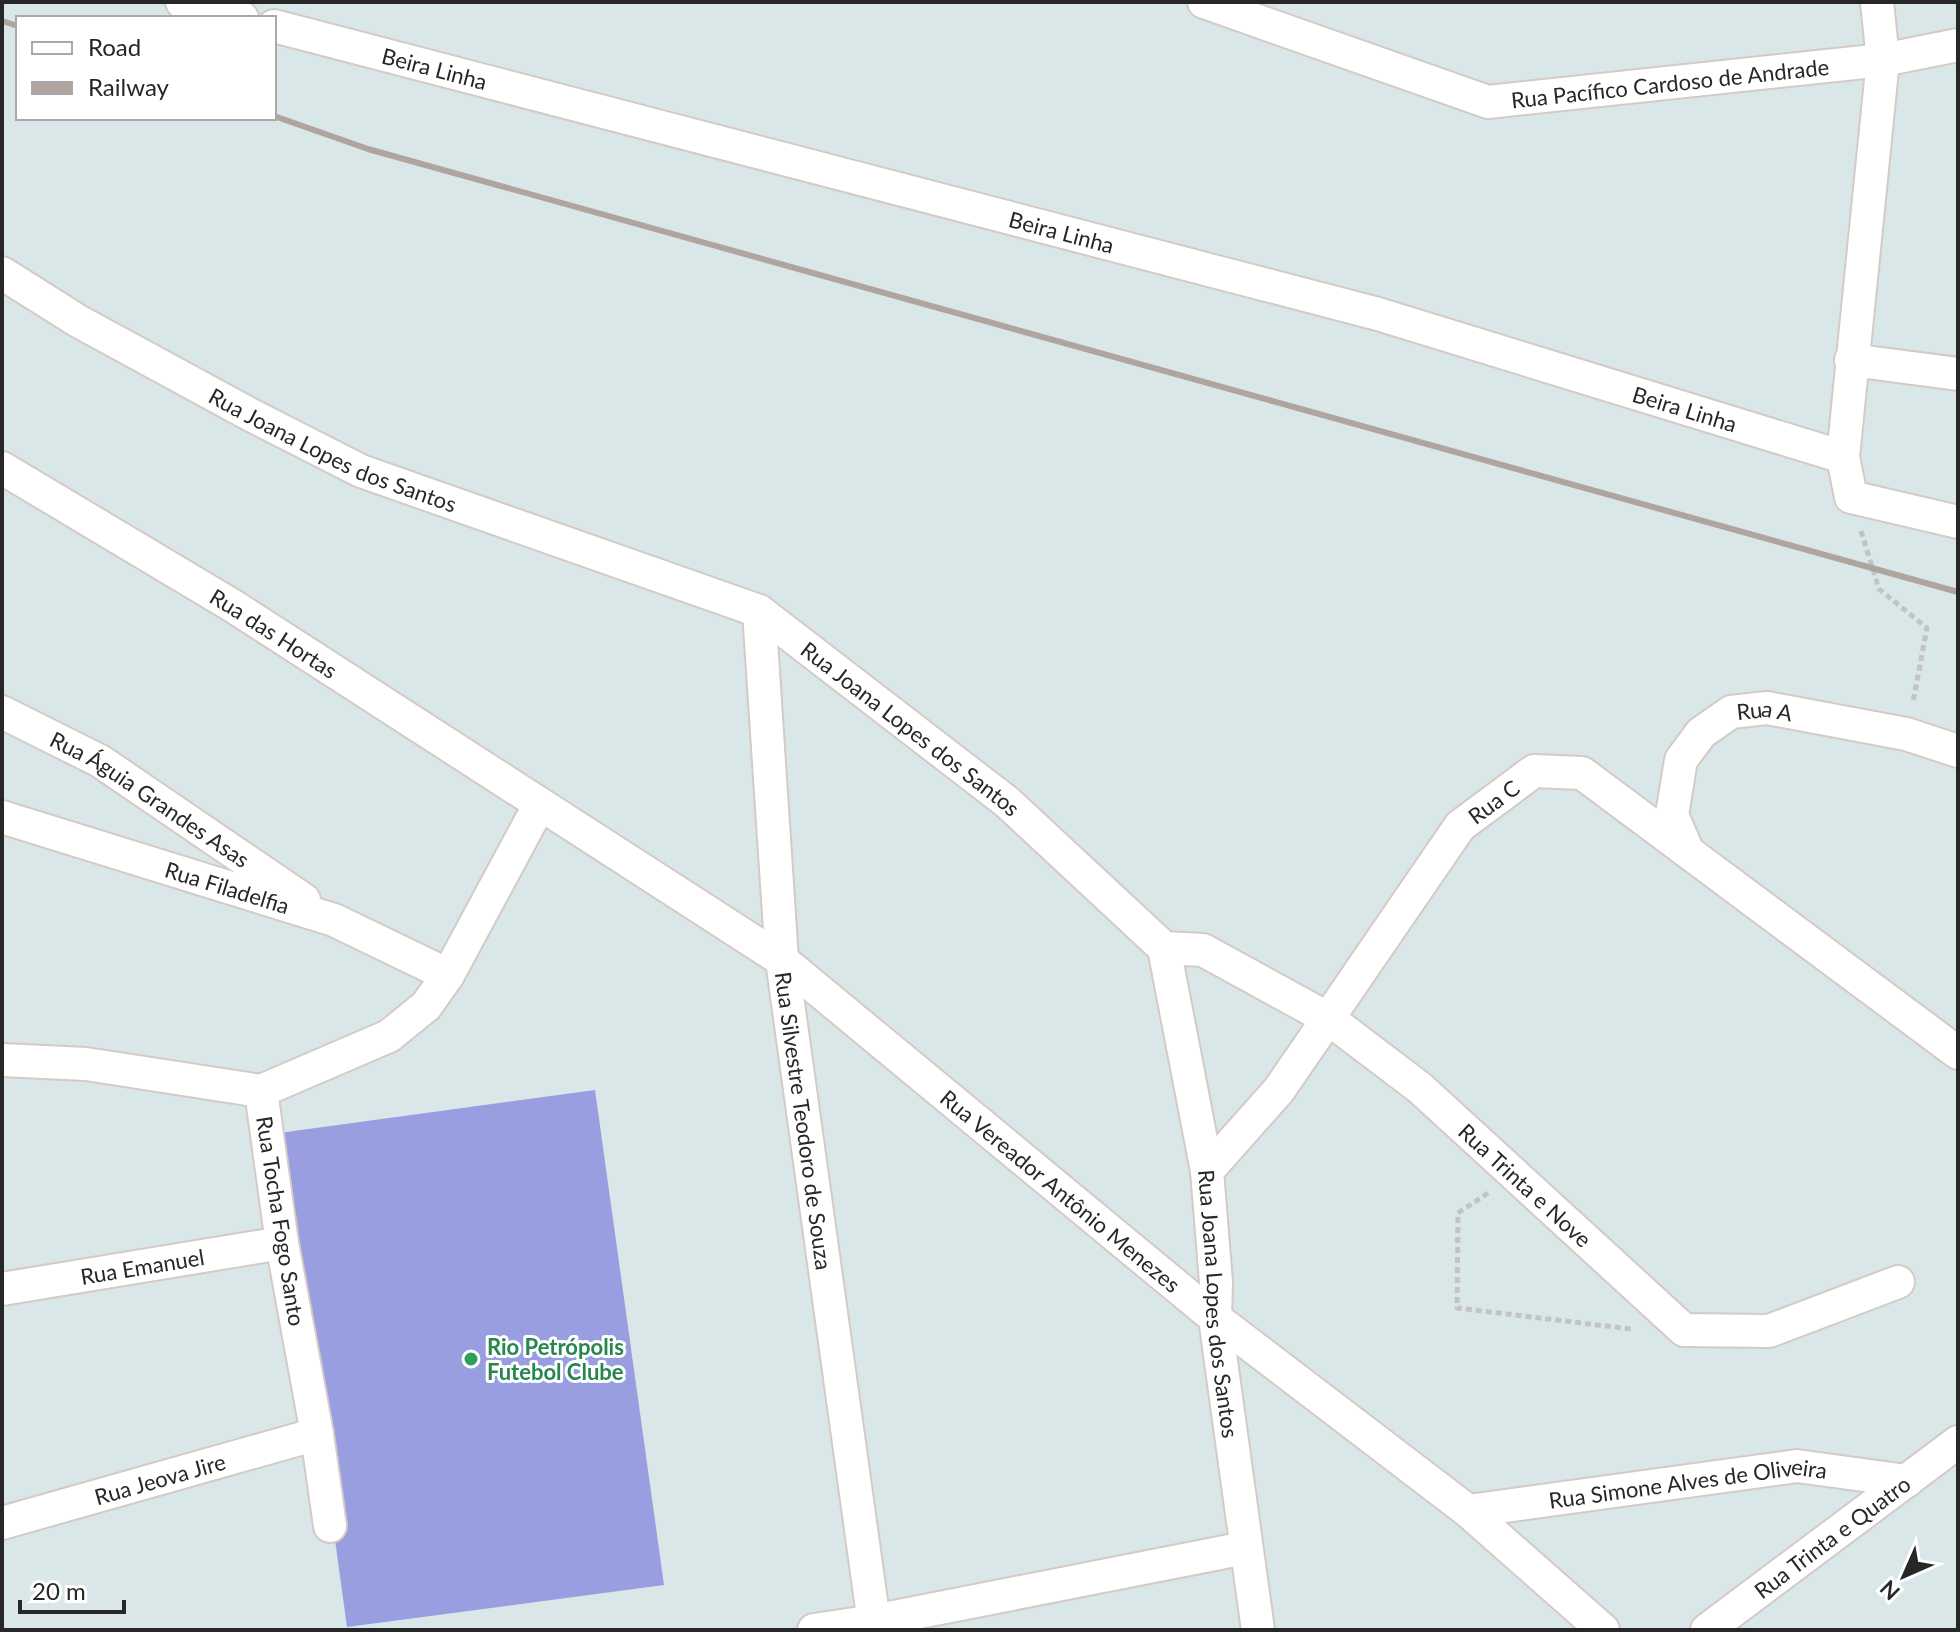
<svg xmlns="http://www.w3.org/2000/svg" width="1960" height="1632" font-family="Lato,sans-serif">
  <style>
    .pitch { fill: #999ee0 }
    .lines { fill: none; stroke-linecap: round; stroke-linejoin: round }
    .minor-casing { stroke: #d4cac6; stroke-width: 36 }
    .path { stroke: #c3c3c3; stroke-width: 5; stroke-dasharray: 6 4; stroke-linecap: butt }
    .minor { stroke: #fff; stroke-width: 32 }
    .rail { stroke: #b0a49e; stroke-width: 6 }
    .leisure-dot { fill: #2e9e5b; stroke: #fff; stroke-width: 3 }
    .labels { text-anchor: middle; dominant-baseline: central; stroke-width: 6; stroke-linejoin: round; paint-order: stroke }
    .street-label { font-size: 22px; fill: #272727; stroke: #fff }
    .leisure-label { font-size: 22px; font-weight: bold; fill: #27864d; stroke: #fff; text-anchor: start }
  </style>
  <rect width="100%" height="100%" fill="#dae7e8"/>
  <polygon class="pitch" points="595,1090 664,1585 347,1627 279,1133"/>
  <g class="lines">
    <g class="minor-casing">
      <g id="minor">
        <polyline points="182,2 242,18"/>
        <path id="s1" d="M1204 2 1488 102 1883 60 1958 45"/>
        <polyline points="1877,2 1883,60 1843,457 1851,497 1958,522"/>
        <path id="s2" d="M274 26 1378 314 1843 457"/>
        <path id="s3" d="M2 273 78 321 249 414 361 471 759 611 1007 802 1164 948 1207 1171 1216 1282 1215 1318 1258 1630"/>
        <polyline points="1851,360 1958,374"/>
        <path id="s4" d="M2 468 233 606 782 960 1215 1318 1468 1511 1603 1630"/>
        <path id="s5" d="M759 611 782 960 875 1630"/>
        <path id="s6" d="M2 712 100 761 304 900"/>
        <path id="s7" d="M2 817 334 920 448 975"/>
        <path id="s8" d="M1688 852 1672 815 1681 760 1701 733 1731 712 1767 708 1906 734 1958 751"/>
        <path id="s9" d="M1164 948 1203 950 1329 1019 1420 1088 1684 1330 1769 1331 1898 1282"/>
        <polyline points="2,1060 86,1064 261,1091"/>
        <path id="s10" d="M1207 1171 1279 1090 1460 826 1534 771 1582 773 1958 1053"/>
        <path id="s11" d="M2 1289 282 1243"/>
        <path id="s12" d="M1468 1511 1797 1466 1907 1481"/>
        <path id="s13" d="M2 1523 317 1434"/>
        <polyline points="330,1526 317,1434 282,1243 261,1091 389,1036 426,1006 448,975 540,804"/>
        <polyline points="814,1630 874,1621 1245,1548"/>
        <path id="s14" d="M1707 1630 1958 1442"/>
      </g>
    </g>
    <g class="path">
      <polyline points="1861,531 1879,589 1927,628 1913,702"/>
      <polyline points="1488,1193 1458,1213 1457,1308 1631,1329"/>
    </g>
    <use href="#minor" class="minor"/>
    <g class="rail">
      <polyline points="2,21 18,26"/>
      <polyline points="274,116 368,149 1958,592"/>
    </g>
  </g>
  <circle class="leisure-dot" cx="471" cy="1359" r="8"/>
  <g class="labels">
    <g class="street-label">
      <text stroke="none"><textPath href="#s2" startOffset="166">Beira Linha</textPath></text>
      <text stroke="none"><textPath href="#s1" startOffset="484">Rua Pacífico Cardoso de Andrade</textPath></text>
      <text stroke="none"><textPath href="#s2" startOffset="814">Beira Linha</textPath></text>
      <text stroke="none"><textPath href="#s2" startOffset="1462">Beira Linha</textPath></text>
      <text stroke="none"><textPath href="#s3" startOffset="376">Rua Joana Lopes dos Santos</textPath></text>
      <text stroke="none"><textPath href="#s4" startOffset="318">Rua das Hortas</textPath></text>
      <text stroke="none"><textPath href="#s8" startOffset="200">Rua A</textPath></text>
      <text stroke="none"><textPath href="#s3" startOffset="1024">Rua Joana Lopes dos Santos</textPath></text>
      <text stroke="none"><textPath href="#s6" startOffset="172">Rua Águia Grandes Asas</textPath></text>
      <text stroke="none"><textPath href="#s10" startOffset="470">Rua C</textPath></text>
      <text stroke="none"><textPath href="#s7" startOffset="236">Rua Filadelfia</textPath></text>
      <text stroke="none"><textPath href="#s5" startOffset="512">Rua Silvestre Teodoro de Souza</textPath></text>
      <text stroke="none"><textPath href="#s9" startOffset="440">Rua Trinta e Nove</textPath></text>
      <text stroke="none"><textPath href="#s4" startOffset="1284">Rua Vereador Antônio Menezes</textPath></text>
      <text transform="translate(281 1221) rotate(81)">Rua Tocha Fogo Santo</text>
      <text stroke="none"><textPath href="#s11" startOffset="142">Rua Emanuel</textPath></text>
      <text stroke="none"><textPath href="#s3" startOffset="1720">Rua Joana Lopes dos Santos</textPath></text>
      <text stroke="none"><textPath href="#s13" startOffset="164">Rua Jeova Jire</textPath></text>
      <text stroke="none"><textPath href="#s12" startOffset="222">Rua Simone Alves de Oliveira</textPath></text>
      <text stroke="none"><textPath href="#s14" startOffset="156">Rua Trinta e Quatro</textPath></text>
    </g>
    <g class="leisure-label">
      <text x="487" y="1346">Rio Petrópolis<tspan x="487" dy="25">Futebol Clube</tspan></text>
    </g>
  </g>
  <rect width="1960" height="1632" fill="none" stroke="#272727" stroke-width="8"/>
  <rect x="16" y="16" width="260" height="104" fill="#ffffff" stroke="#a9a9a9" stroke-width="2"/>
  <rect x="32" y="42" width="40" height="12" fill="#ffffff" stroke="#a9a9a9" stroke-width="2"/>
  <text x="88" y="56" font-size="24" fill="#272727">Road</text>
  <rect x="32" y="82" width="40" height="12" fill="#b0a49e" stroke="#a9a9a9" stroke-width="2"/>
  <text x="88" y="96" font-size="24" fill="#272727">Railway</text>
  <g transform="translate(1904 1576) rotate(225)" stroke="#ffffff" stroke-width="6" paint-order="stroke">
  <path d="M0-6L14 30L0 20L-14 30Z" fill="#272727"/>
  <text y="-12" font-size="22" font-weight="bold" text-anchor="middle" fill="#272727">N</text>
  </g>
  <path d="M20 1600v12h104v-12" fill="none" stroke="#272727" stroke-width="4"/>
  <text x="32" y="1600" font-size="24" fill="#272727" stroke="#ffffff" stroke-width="6" paint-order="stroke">20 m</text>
</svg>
